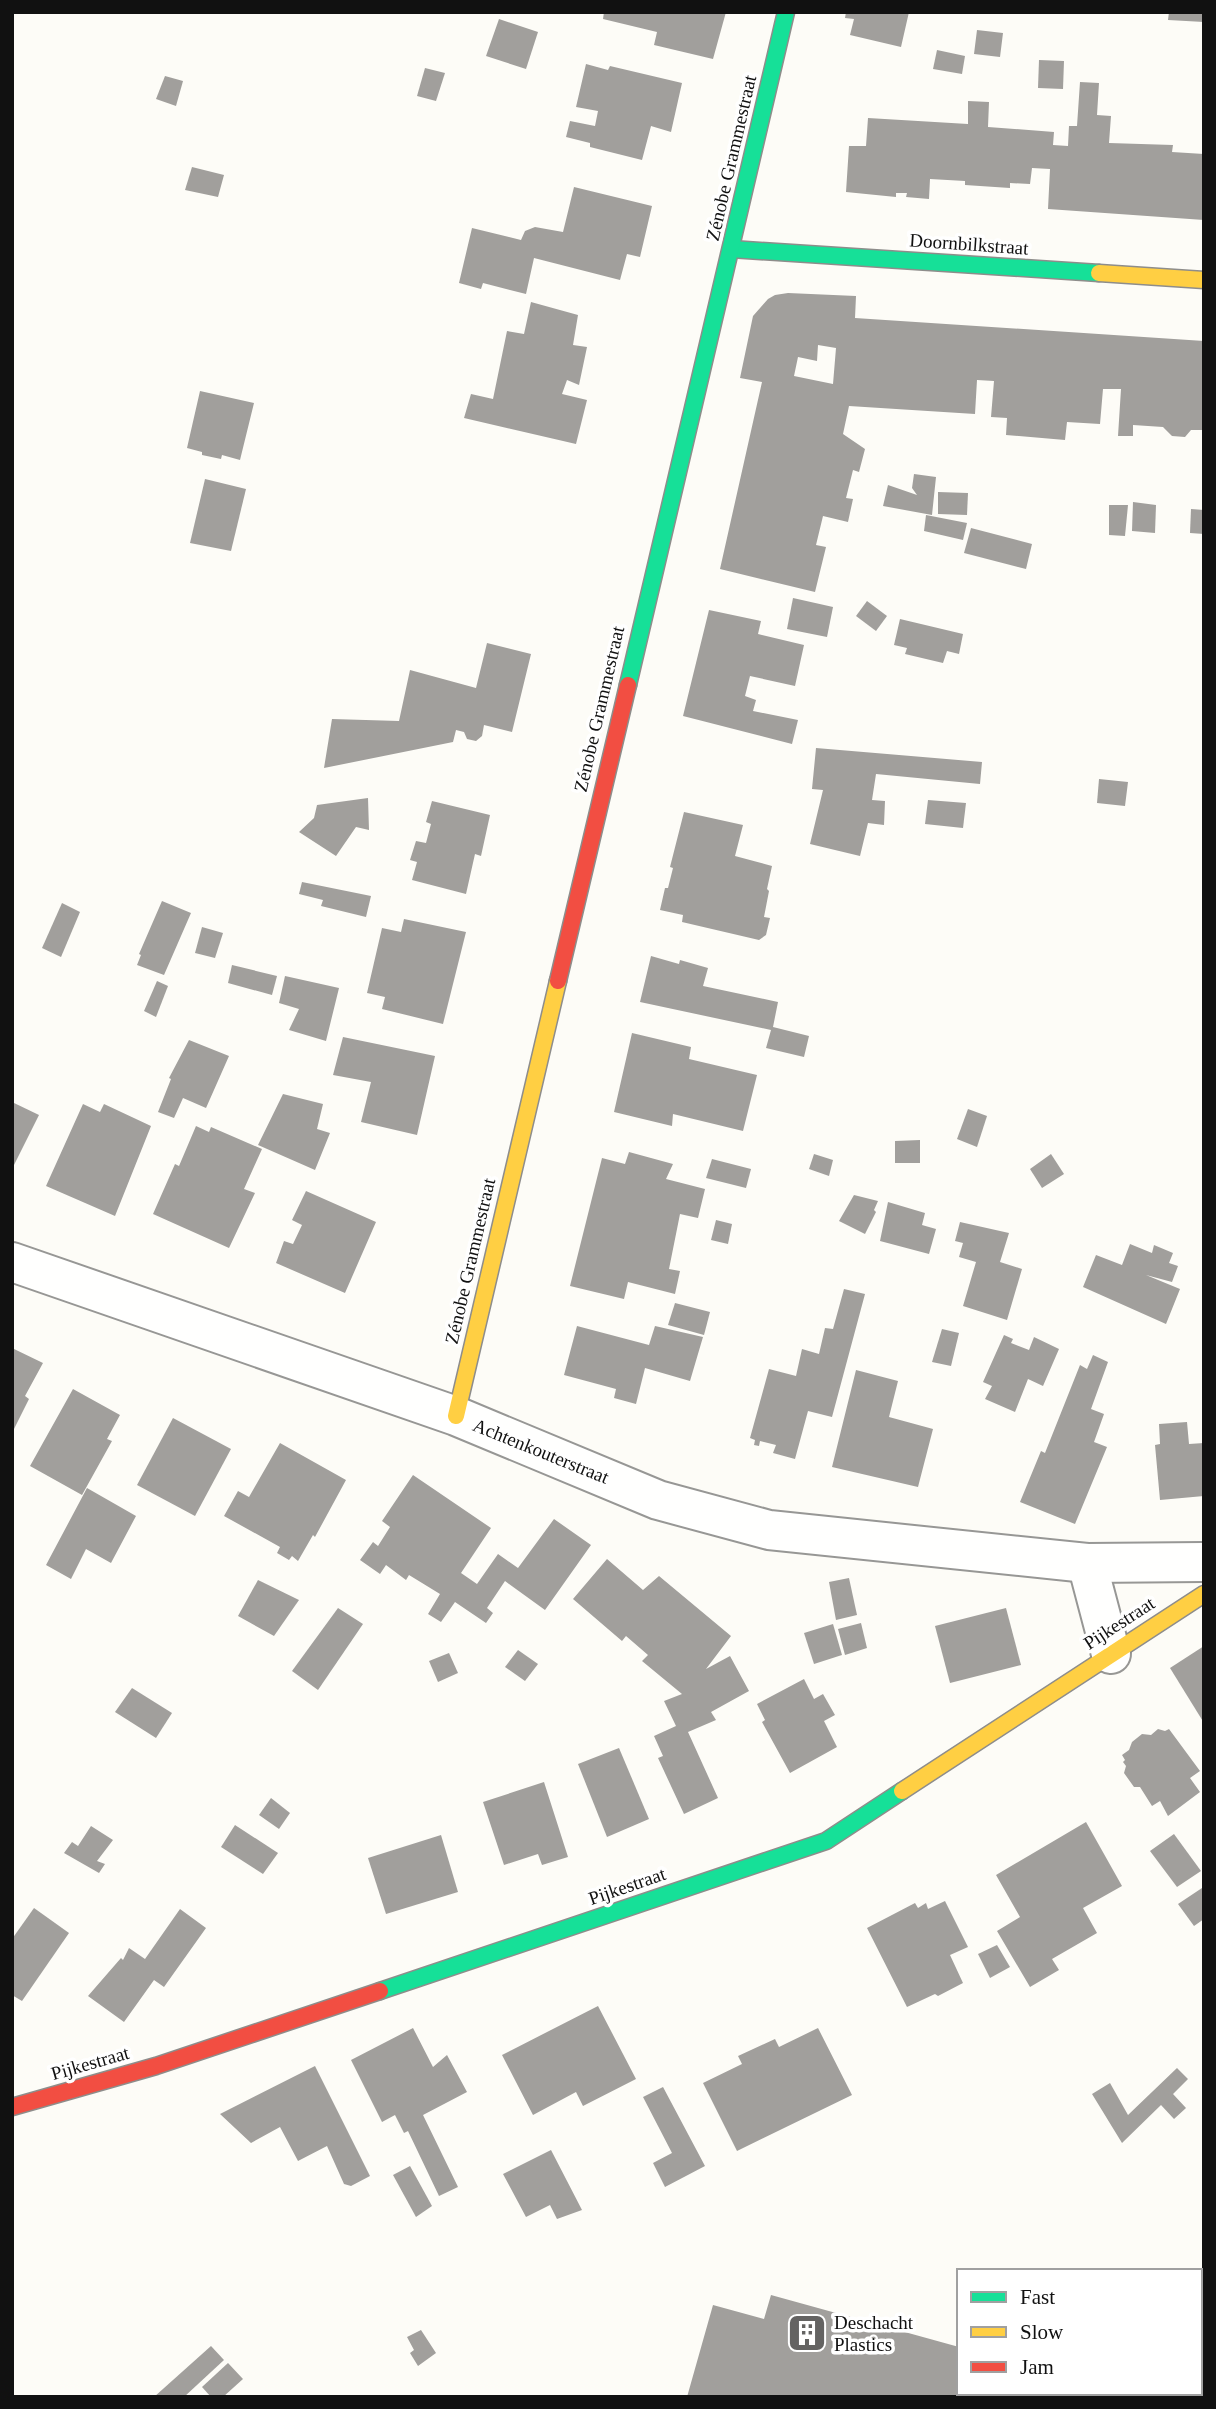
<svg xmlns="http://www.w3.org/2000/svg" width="1216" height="2409" font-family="'Times New Roman',serif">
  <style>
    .building { fill: #a19f9c; fill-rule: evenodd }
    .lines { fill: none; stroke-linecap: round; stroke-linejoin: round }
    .street-casing { stroke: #979795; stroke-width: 42 }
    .fast-casing { stroke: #8e8d8b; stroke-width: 19 }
    .slow-casing { stroke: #8e8d8b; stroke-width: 19 }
    .jam-casing { stroke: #8e8d8b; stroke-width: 19 }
    .street { stroke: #fffffe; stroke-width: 38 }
    .fast { stroke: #16e098; stroke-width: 16 }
    .slow { stroke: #ffcf43; stroke-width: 16 }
    .jam { stroke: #f24e42; stroke-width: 16 }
    .labels { text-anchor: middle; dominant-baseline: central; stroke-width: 7; stroke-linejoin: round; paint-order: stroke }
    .street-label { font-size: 19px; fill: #111; stroke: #fff }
    .poi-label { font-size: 19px; fill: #111; stroke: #fff; text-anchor: start }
  </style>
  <rect width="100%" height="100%" fill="#fdfcf7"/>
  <g class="building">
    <polygon points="604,12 726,12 713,59 654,45 657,32 603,19"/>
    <polygon points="846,12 909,12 901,47 850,35 854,19 845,18"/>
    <polygon points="1169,12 1204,12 1204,22 1168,20"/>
    <polygon points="499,19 538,32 526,69 486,56"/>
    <polygon points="977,30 1003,33 1000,57 974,54"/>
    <polygon points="937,50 965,56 962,74 933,69"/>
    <polygon points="1039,60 1064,61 1063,89 1038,88"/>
    <polygon points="586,64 608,70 610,66 682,83 671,132 651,126 642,160 590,147 590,143 566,137 570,121 595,126 598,111 576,107"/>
    <polygon points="425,68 445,73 436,101 417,96"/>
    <polygon points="165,76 183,81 176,106 156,99"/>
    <polygon points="1080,82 1099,83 1097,115 1111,116 1109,143 1173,145 1172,152 1204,154 1204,220 1048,209 1050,169 1032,168 1030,184 1010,183 1010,188 965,185 965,181 930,179 929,199 906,197 907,193 896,193 896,197 846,192 849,146 866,146 868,118 968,124 968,101 989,102 988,127 1054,132 1053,145 1068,146 1069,126 1077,126"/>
    <polygon points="192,167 224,175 218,197 185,190"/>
    <polygon points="574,187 652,206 640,257 627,254 620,280 534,258 526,294 483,283 481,289 459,283 472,228 521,240 525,231 535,227 563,232"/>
    <path d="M788 293 856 296 855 318 1204 341V430H1191L1185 437 1172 436 1163 427 1133 425V436H1118L1121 389H1103L1100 424 1067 422 1065 440 1006 435 1007 418 991 417 994 381 977 380 975 414 849 406 843 434 865 449 859 472 853 470 846 498 853 499 848 522 823 516 816 545 826 547 815 592 720 569 762 382 740 378 753 316 768 299 775 295ZM818 345 836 348 833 384 794 376 798 357 817 361Z"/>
    <polygon points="531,302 578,315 573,345 587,347 579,385 567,380 562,394 587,400 576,444 464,418 471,394 493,399 507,331 524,334"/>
    <polygon points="200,391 254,403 240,460 222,455 221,459 202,455 202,452 187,448"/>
    <polygon points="914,474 936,477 932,515 883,506 888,485 917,495 912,488"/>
    <polygon points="205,479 246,489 231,551 190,543"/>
    <polygon points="938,492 968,493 967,515 938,514"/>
    <polygon points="1133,502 1156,505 1155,533 1132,531"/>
    <polygon points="1109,505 1128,505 1125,536 1109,535"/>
    <polygon points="1191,509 1204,510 1204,534 1190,533"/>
    <polygon points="926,515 967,523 963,540 924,531"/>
    <polygon points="971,528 1032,544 1026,569 964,553"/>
    <polygon points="793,598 833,607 827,637 787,629"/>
    <polygon points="867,601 887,616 876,631 856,616"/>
    <polygon points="709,610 761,621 758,634 804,645 795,686 750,676 745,696 756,700 753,711 798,720 792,744 683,716"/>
    <polygon points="900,619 963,634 959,654 947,651 943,663 905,654 907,648 894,645"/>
    <polygon points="487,643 531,654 512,732 484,725 482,736 476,741 467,739 464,732 456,730 453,742 324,768 332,719 399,721 410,670 476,688"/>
    <polygon points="816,748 982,762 980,784 876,774 872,800 885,801 884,825 868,823 860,856 810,844 823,790 812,789"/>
    <polygon points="1099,779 1128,782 1125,806 1097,803"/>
    <polygon points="368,798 369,830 356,827 336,856 299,832 314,818 317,805"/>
    <polygon points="928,800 966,803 963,828 925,824"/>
    <polygon points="432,801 490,815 481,856 475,854 466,894 412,880 417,862 410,860 416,841 426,843 431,824 426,822"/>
    <polygon points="684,812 743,825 735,856 772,866 767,889 769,891 764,917 770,918 766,935 759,940 682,922 683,915 660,910 665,888 668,888 673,868 670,867"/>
    <polygon points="302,882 371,896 366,917 321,906 323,900 299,894"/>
    <polygon points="162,901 191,913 164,975 137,965 141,955 139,954"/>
    <polygon points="62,903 80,912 61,957 42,948"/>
    <polygon points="404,919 466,932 443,1024 382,1009 385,997 367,993 382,928 401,932"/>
    <polygon points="202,927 223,933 215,958 195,953"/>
    <polygon points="651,956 679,964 680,960 708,968 703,986 778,1002 773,1027 809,1036 804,1057 766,1048 771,1030 640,1002"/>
    <polygon points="232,965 277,976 272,995 228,983"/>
    <polygon points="285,976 339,988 326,1041 289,1030 299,1009 279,1003"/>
    <polygon points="157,981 168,986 156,1017 144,1011"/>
    <polygon points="632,1033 691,1047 689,1059 757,1075 743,1131 673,1114 672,1126 614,1112"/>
    <polygon points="343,1037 435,1056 417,1135 361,1122 371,1082 333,1075"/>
    <polygon points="189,1040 229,1056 206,1108 183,1098 174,1118 158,1112 171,1079 169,1078"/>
    <polygon points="283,1094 323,1104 317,1129 330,1133 315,1170 258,1145"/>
    <polygon points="12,1102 39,1115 12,1169"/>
    <polygon points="83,1104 100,1112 104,1104 151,1126 115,1216 46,1186"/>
    <polygon points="968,1109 987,1116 977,1147 957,1139"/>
    <polygon points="196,1126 209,1132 211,1127 262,1149 244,1189 255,1193 229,1248 153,1214 175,1164 179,1166"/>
    <polygon points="920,1140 920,1163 895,1163 895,1141"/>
    <polygon points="629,1152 673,1164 666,1179 705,1189 698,1218 680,1214 669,1269 680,1271 675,1294 628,1282 624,1299 570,1286 602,1158 625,1164"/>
    <polygon points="814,1154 833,1160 829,1176 809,1169"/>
    <polygon points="1051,1154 1064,1174 1042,1188 1030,1169"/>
    <polygon points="712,1159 751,1169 746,1188 706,1178"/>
    <polygon points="306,1191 376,1222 345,1293 276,1263 284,1241 293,1244 302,1225 292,1220"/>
    <polygon points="854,1195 878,1201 874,1210 876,1212 865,1234 839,1221"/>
    <polygon points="888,1202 925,1213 922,1225 936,1229 929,1254 880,1241"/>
    <polygon points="716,1220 732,1224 728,1244 711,1240"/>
    <polygon points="960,1222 1009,1233 1000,1262 1022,1269 1007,1320 963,1306 976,1262 959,1257 963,1243 955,1241"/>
    <polygon points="1130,1244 1152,1253 1154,1245 1173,1253 1169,1263 1178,1266 1172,1282 1146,1275 1180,1289 1166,1324 1083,1287 1096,1255 1122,1265"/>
    <polygon points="844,1289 865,1294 832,1417 808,1411 795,1459 773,1453 776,1445 760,1441 759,1446 754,1445 755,1440 750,1438 769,1369 796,1376 802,1349 819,1354 825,1328 833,1329"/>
    <polygon points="675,1303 710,1312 704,1335 668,1325"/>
    <polygon points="577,1326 649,1345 655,1326 703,1337 690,1381 645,1368 636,1404 614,1398 616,1389 564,1375"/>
    <polygon points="942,1329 959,1333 951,1366 932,1362"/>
    <polygon points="1004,1335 1013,1339 1011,1343 1029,1350 1034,1337 1059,1349 1043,1386 1028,1379 1015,1412 985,1399 992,1386 983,1382"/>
    <polygon points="12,1348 43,1363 25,1396 29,1399 12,1433"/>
    <polygon points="1093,1355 1108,1362 1091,1409 1104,1414 1094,1442 1107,1447 1075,1524 1020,1502 1041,1451 1045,1453 1080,1365 1087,1369"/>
    <polygon points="856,1370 898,1381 889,1417 933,1429 918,1487 832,1467"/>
    <polygon points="73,1389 120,1415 107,1439 112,1441 82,1495 30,1466"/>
    <polygon points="173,1418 231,1449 195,1516 137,1485"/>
    <polygon points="1187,1422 1189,1444 1204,1443 1204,1496 1160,1500 1155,1445 1160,1444 1159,1424"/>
    <polygon points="280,1443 346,1480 315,1537 313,1535 298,1561 292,1556 289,1560 277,1553 280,1547 224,1516 238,1491 249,1497"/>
    <polygon points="413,1475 491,1528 461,1573 477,1584 498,1554 518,1568 554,1519 591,1545 545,1610 505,1581 487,1608 493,1613 486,1623 455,1602 441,1622 428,1614 440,1594 409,1575 406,1580 386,1565 380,1574 360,1560 373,1542 378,1546 390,1527 382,1521"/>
    <polygon points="87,1488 136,1516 111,1563 86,1549 71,1579 46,1565"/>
    <polygon points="607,1559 643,1590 659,1576 731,1636 706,1669 730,1656 749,1691 711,1712 716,1720 688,1732 718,1798 684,1814 658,1758 663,1756 654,1736 676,1726 664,1701 682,1694 642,1661 648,1655 626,1636 622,1641 573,1599"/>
    <polygon points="849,1578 857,1615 836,1620 829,1582"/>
    <polygon points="258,1580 299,1600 274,1636 238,1616"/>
    <polygon points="338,1608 363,1624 318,1690 292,1671"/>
    <polygon points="1006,1608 1021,1665 950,1683 935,1626"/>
    <polygon points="861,1623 867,1648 845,1655 838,1629"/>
    <polygon points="833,1624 842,1655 814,1664 804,1633"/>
    <polygon points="1204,1646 1204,1723 1170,1668"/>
    <polygon points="518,1650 538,1664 525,1681 505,1667"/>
    <polygon points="449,1653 458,1673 438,1682 429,1661"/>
    <polygon points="804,1679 814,1699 823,1694 835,1715 824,1721 837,1747 790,1773 762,1722 765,1720 757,1704"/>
    <polygon points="132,1688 172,1713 156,1738 115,1712"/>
    <polygon points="1158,1729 1165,1731 1169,1729 1200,1771 1190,1778 1200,1792 1168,1816 1160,1801 1152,1806 1140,1787 1134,1787 1124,1773 1126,1766 1123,1762 1125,1760 1122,1755 1129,1750 1132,1742 1142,1734 1151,1735"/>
    <polygon points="619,1748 649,1819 607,1837 578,1764"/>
    <polygon points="544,1782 568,1857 542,1865 538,1854 504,1865 483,1802"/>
    <polygon points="271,1798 290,1813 279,1829 259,1815"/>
    <polygon points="1086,1822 1122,1886 1083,1908 1097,1933 1052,1959 1059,1970 1030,1987 997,1931 1020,1917 996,1875"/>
    <polygon points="235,1825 278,1853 263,1874 221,1847"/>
    <polygon points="91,1826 113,1840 97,1861 105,1864 99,1873 64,1853 72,1842 78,1846"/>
    <polygon points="1174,1834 1201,1871 1177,1887 1150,1851"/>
    <polygon points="441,1835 458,1892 386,1914 368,1858"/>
    <polygon points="1202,1888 1204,1919 1194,1926 1178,1904"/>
    <polygon points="945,1901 968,1947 950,1955 963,1983 938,1996 935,1994 907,2007 867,1928 915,1903 918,1908 926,1903 928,1909"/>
    <polygon points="34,1908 69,1933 22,2001 12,1995 12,1939"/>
    <polygon points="180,1909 206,1928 164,1987 154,1980 124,2022 88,1996 121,1958 123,1960 129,1948 145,1959"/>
    <polygon points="997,1945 1010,1967 990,1978 978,1954"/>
    <polygon points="598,2006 636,2079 583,2106 576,2092 533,2115 502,2055"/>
    <polygon points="413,2028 433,2067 447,2055 467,2092 423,2115 458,2187 439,2196 408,2131 404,2133 395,2115 382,2122 351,2060"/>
    <polygon points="818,2028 852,2095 737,2151 703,2083 742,2064 738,2056 775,2039 779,2047"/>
    <polygon points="315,2066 370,2176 351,2186 344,2184 327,2146 298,2161 280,2127 251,2143 220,2114"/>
    <polygon points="1177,2068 1188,2079 1173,2094 1186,2108 1174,2119 1161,2105 1122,2143 1092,2094 1110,2083 1128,2115"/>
    <polygon points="663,2087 705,2166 665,2187 653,2163 672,2153 643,2097"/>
    <polygon points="551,2150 582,2210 557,2219 550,2205 526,2217 503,2174"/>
    <polygon points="410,2166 432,2206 416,2217 393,2175"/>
    <polygon points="771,2295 959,2347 959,2393 1028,2393 1037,2397 687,2397 713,2305 764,2319"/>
    <polygon points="421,2330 436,2353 418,2366 410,2353 414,2350 407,2337"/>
    <polygon points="211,2346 224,2360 184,2397 154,2397"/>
    <polygon points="228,2363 243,2379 223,2397 211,2397 202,2387"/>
  </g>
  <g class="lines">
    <g class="street-casing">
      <g id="street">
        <polyline points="12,1262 456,1416 658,1500 769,1530 1087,1563 1204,1562"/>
        <polyline points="1087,1563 1111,1654"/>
      </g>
    </g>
    <g class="fast-casing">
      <g id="fast">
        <polyline points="731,249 1099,273"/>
        <polyline points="628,685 786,12"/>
        <polyline points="380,1991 826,1841 902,1791"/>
      </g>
    </g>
    <g class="slow-casing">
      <g id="slow">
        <polyline points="1099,273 1204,280"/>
        <polyline points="456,1416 558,981"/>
        <polyline points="902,1791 1204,1594"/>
      </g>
    </g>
    <g class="jam-casing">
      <g id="jam">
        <polyline points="558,981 628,685"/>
        <polyline points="12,2107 156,2066 380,1991"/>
      </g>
    </g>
    <use href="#street" class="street"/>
    <use href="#fast" class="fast"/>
    <use href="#slow" class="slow"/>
    <use href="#jam" class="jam"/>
  </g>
  <defs>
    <g id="building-square" transform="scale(2.0125)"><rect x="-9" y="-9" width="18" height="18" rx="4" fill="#646362" stroke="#fff"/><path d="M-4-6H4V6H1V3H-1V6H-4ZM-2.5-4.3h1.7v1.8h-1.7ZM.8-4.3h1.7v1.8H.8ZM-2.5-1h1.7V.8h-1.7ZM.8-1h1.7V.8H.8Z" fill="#fff"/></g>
  </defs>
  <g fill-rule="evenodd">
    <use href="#building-square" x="807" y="2333"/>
  </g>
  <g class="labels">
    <g class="street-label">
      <text transform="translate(731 158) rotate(-77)">Zénobe Grammestraat</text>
      <text transform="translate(969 244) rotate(4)">Doornbilkstraat</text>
      <text transform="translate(599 709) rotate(-77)">Zénobe Grammestraat</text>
      <text transform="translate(470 1261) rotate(-77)">Zénobe Grammestraat</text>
      <text transform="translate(541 1451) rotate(22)">Achtenkouterstraat</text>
      <text transform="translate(1119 1623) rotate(-33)">Pijkestraat</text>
      <text transform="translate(627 1886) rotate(-19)">Pijkestraat</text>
      <text transform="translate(90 2063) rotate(-16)">Pijkestraat</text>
    </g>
    <g class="poi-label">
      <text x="834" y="2322">Deschacht<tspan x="834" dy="22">Plastics</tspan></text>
    </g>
  </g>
  <rect width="1216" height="2409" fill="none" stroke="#111111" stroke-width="28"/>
  <rect x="957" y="2269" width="245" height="126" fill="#ffffff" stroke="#a0a0a0" stroke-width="2"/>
  <rect x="971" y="2292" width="35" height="10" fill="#16e098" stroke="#a0a0a0" stroke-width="2"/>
  <text x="1020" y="2304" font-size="21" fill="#111111">Fast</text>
  <rect x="971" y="2327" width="35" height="10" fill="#ffcf43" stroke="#a0a0a0" stroke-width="2"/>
  <text x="1020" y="2339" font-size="21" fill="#111111">Slow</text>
  <rect x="971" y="2362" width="35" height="10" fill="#f24e42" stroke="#a0a0a0" stroke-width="2"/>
  <text x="1020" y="2374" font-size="21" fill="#111111">Jam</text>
</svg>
